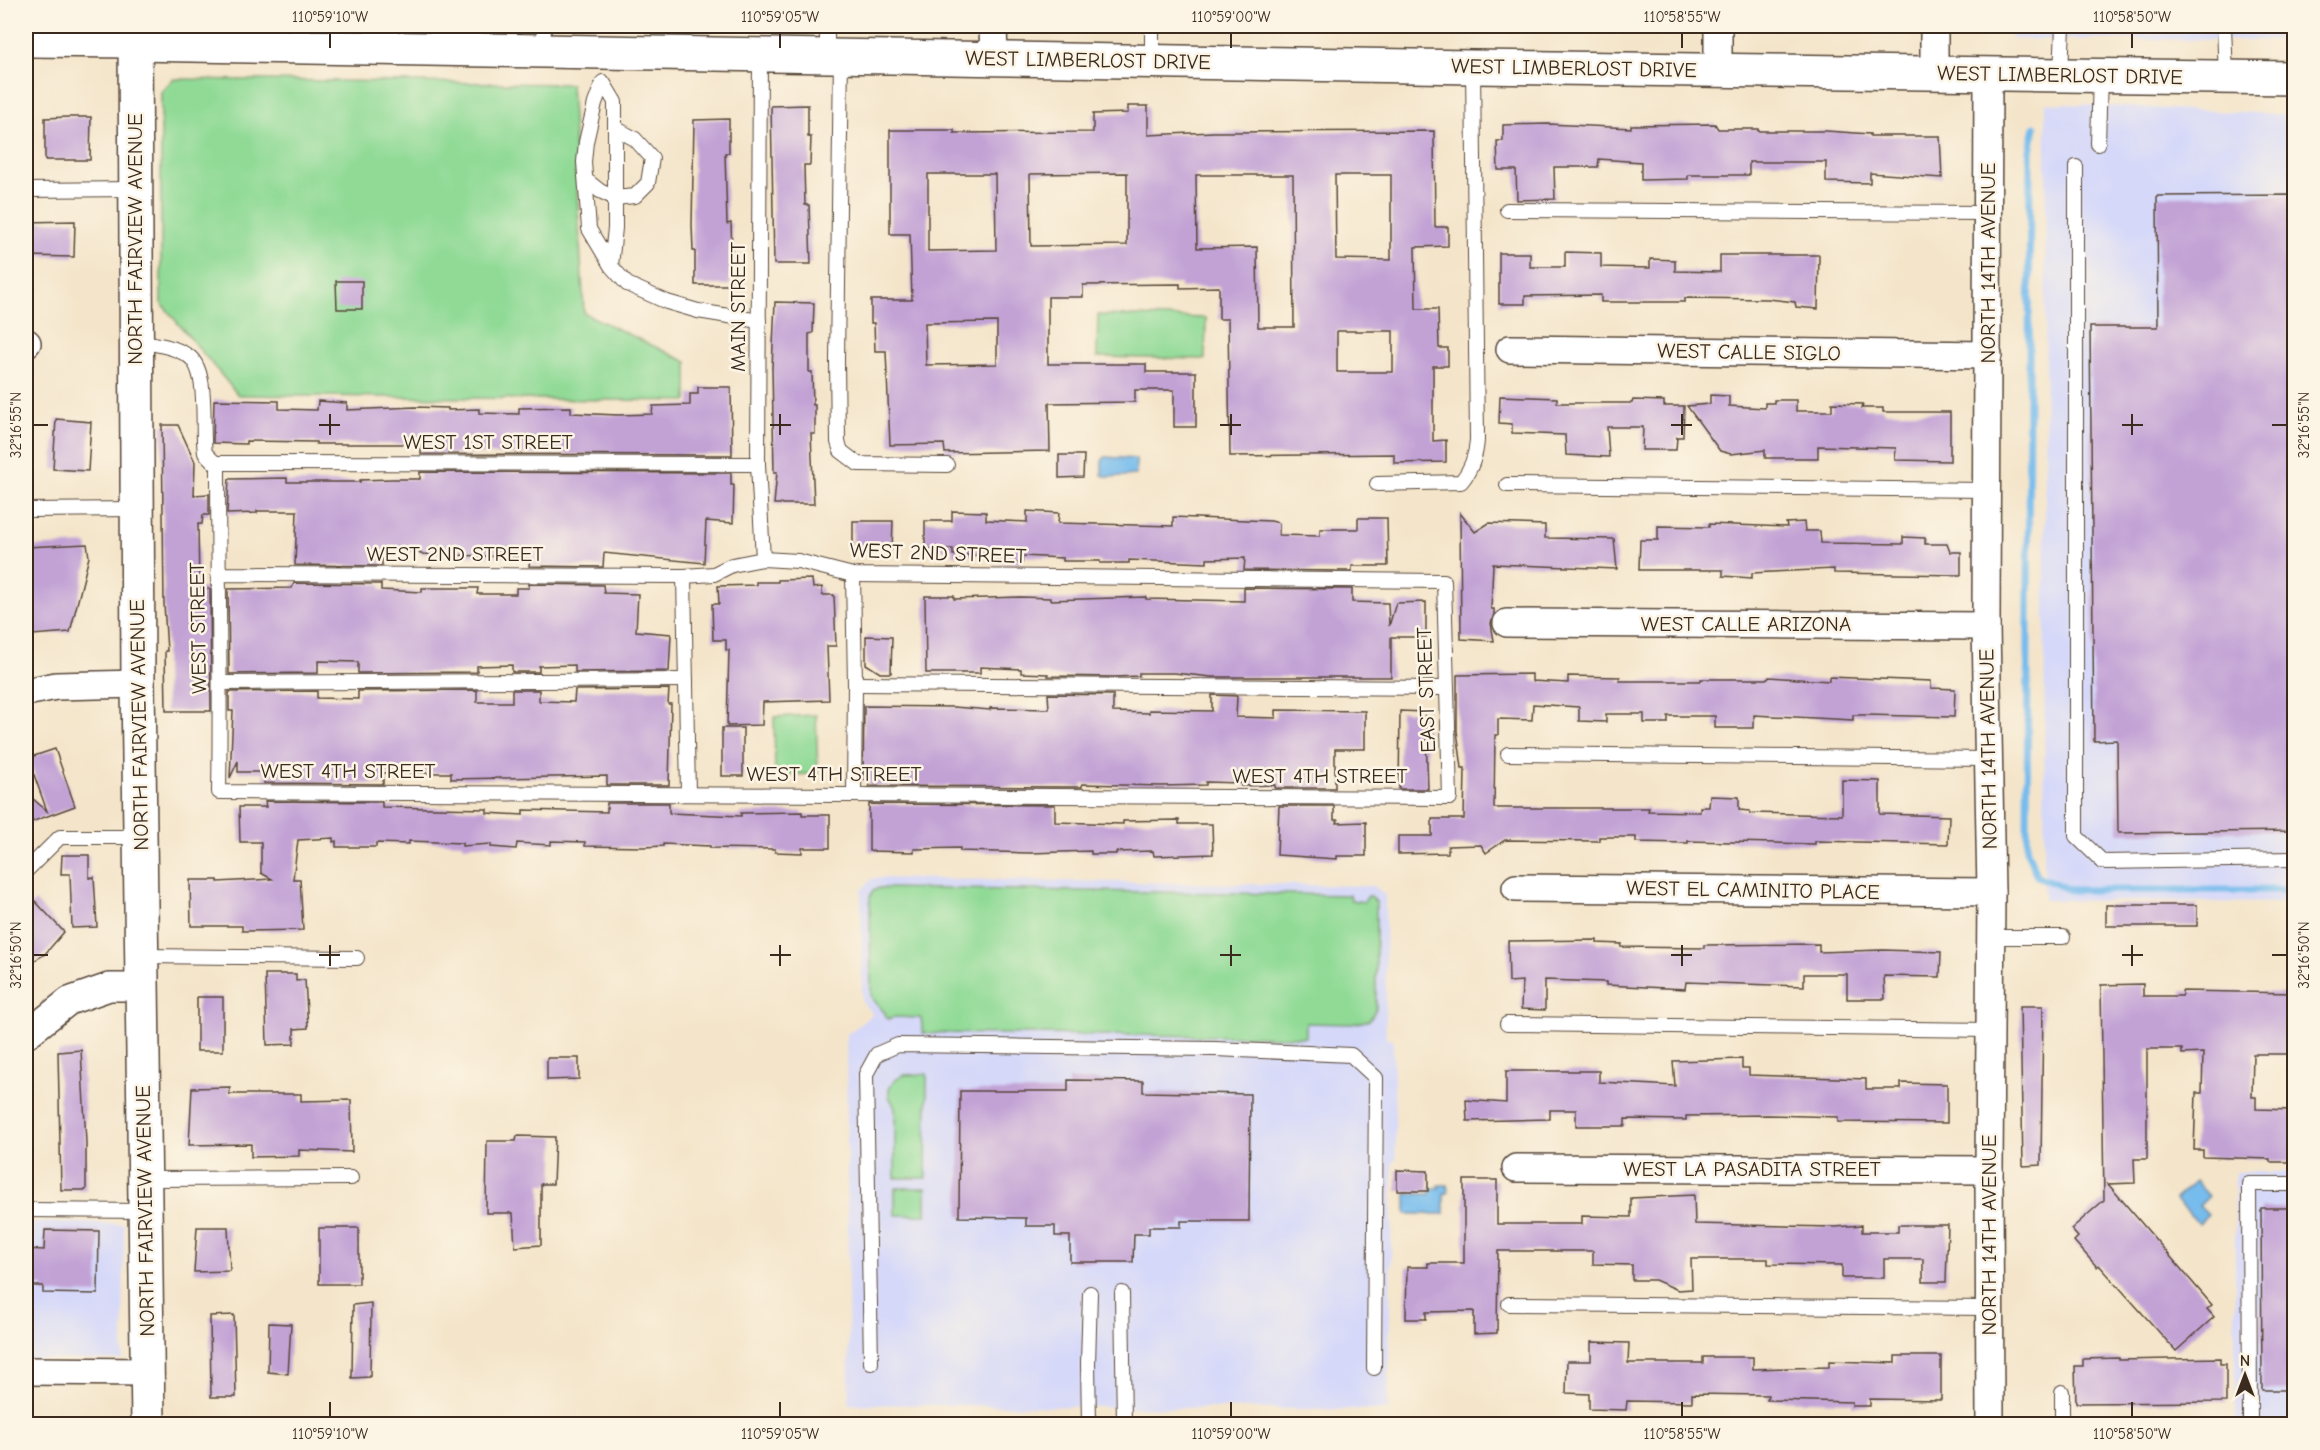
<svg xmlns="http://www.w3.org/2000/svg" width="2320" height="1450" font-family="'Comic Neue',sans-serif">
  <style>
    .built { fill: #d5d8f9 }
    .green { fill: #90da96; stroke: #66825a; stroke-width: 1.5 }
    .water { fill: #76bced; stroke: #587386; stroke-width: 1.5 }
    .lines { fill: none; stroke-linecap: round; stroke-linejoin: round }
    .stream { stroke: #76bced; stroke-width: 7 }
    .building { fill: #c2a2d5; fill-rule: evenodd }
    .lane-casing { stroke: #574638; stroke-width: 16 }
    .street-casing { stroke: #574638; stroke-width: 30 }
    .secondary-casing { stroke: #574638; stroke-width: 36 }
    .lane { stroke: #fff; stroke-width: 14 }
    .street { stroke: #fff; stroke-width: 27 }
    .secondary { stroke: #fff; stroke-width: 33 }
    .ticks { fill: none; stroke: #3b2a1e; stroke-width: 2 }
    .labels { text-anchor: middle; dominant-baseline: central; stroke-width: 5; stroke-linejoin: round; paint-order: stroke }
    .street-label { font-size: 21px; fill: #3b2a1e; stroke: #fcf5e5 }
    .neatline { fill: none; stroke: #3b2a1e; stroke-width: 2 }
    .ticks-label { font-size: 15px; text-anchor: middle; fill: #3b2a1e }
  </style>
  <rect width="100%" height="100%" fill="#fcf5e5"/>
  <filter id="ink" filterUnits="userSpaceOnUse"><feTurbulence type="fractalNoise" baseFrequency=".0167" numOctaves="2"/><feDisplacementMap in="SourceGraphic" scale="12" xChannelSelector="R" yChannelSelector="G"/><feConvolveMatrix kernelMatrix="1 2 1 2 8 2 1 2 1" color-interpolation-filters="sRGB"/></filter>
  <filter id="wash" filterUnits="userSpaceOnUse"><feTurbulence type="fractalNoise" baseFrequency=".008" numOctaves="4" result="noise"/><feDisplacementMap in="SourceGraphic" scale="24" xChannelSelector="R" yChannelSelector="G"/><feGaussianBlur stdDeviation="1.35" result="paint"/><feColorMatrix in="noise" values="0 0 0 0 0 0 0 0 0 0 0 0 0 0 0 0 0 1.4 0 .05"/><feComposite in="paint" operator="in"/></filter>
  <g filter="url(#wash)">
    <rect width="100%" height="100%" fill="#f4e5ca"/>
    <g class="built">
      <polygon points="2011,26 2294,26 2294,40 2011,39"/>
      <polygon points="2046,103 2294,115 2294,903 2044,900"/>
      <polygon points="873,878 1374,886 1385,895 1386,1039 1393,1040 1396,1160 1393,1161 1388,1410 849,1404 846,1035 873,1014 862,1002 861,890"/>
      <rect x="2235" y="1172" width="59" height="252"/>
      <polygon points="26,1222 124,1224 123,1360 26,1359"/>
    </g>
    <g class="green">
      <polygon points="173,79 571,84 584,313 687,362 687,401 238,395 161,303 161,92"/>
      <polygon points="1098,315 1206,318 1205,359 1097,357"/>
      <polygon points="816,715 818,774 775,775 774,717"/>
      <polygon points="879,888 1350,895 1351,900 1364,902 1368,896 1371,896 1376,902 1376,1008 1370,1020 1352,1024 1306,1023 1306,1037 923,1033 921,1018 894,1017 887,1019 885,1013 871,997 870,897 873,891"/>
      <polygon points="927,1074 926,1178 895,1178 895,1108 889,1096 889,1089 894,1081 903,1075"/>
      <rect x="895" y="1188" width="31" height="27"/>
    </g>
    <g class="water">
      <polygon points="1105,457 1136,459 1136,475 1108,477 1102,475 1102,461"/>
      <polygon points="2195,1181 2209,1196 2199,1206 2208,1215 2199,1224 2175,1199"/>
      <polygon points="1439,1185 1448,1185 1448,1193 1444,1194 1444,1214 1406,1214 1406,1194 1430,1194 1431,1188 1439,1188"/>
    </g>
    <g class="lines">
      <polyline class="stream" points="2035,127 2030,150 2027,851 2037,876 2070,890 2294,890"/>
    </g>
    <g id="blocks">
      <g class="building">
        <polygon points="808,105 808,137 811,137 810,165 804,165 805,205 809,205 811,264 774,264 771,106"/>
        <path d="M1128 106H1148V135L1213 132 1434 131 1435 227H1448V246L1415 247 1416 309H1438L1439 348H1448V366H1433V441L1446 440V462L1394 463V454L1230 456 1228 319H1219V287L1180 288V284L1083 285V297H1048V364H1146V372H1196V427H1174V390H1135V402L1049 403 1050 451 945 453 944 444 890 445 886 351H875L874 323H871V300H912L910 234H890V130H954V133L1093 132V114L1128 113ZM1127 173V245L1031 246 1030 174ZM928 174H995L996 250 928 251ZM1196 175H1293L1294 327H1258L1257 247 1197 248ZM1335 175H1391V260L1336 259ZM997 322V364L926 365 925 323ZM1337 331H1393V372H1337Z"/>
        <polygon points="68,117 91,117 90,160 45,160 45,118"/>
        <polygon points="729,119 729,153 725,153 727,224 731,223 732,250 730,250 730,285 695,285 695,251 693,251 692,225 694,120"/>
        <polygon points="1548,124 1631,128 1631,125 1715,124 1718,129 1758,129 1758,131 1826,131 1870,134 1870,136 1940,136 1942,178 1870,173 1870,183 1826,182 1826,162 1749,162 1749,175 1688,175 1688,179 1641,180 1641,162 1599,159 1598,167 1554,167 1555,199 1517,200 1516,170 1498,170 1497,141 1503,141 1503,125"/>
        <polygon points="2295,195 2295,831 2118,833 2117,740 2094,741 2090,327 2158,327 2157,196"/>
        <polygon points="75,221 74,257 26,256 26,222"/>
        <polygon points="1565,252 1601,253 1601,267 1650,268 1650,259 1675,260 1675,271 1720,272 1720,255 1819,255 1818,309 1796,307 1795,302 1768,299 1685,298 1685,302 1601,302 1601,295 1525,296 1525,304 1499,304 1499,253 1530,253 1530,267 1565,267"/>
        <polygon points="336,281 362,281 362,309 337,309"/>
        <polygon points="775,302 814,303 813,333 809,334 809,372 812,372 813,405 815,405 815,434 811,434 814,504 774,504 777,472 774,472 772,368"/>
        <polygon points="698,387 731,387 732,455 421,454 421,444 316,444 316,442 246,441 246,444 213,443 214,400 279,401 279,409 317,410 318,401 347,403 347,410 415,407 448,408 448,410 479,409 479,413 519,414 519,408 571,407 571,413 618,415 652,414 653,406 690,405 690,394 698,394"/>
        <polygon points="1710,395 1729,396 1729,406 1765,408 1765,403 1774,403 1774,400 1796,400 1796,411 1832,411 1832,403 1863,404 1862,408 1883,408 1883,412 1950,412 1950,461 1895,460 1896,448 1818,446 1818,458 1765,458 1765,450 1731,454 1720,451 1687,406 1710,404"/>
        <polygon points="1500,396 1557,398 1557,403 1632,403 1633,400 1664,401 1664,406 1684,406 1683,437 1677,437 1676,450 1642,450 1643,427 1607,427 1609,457 1566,455 1565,435 1512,433 1512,424 1499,423"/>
        <polygon points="56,419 91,422 88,471 53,469"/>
        <polygon points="162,425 178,425 195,462 194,495 209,494 209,515 203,515 202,524 198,524 199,588 210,589 211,711 166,711 165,651 167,651 164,604"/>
        <polygon points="1059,455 1084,455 1083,477 1059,478"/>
        <polygon points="420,472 731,473 731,485 734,485 733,523 706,521 704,563 604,553 603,567 529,566 530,559 514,557 420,554 420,551 382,551 382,566 295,565 297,511 257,511 257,513 227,514 229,479 287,478 287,482 360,482 360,480 392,479 420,479"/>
        <polygon points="952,511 986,512 986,520 1027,522 1027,511 1059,513 1058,523 1173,526 1173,517 1271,521 1279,523 1279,535 1320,536 1320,529 1358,529 1358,518 1387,518 1388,566 1352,566 1352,571 1244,570 1245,558 1207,559 1207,563 1129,560 1129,563 1100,563 1100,561 1063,561 1063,558 1022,556 1022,563 990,562 990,555 953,555 953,549 925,549 925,521 952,521"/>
        <polygon points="1460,513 1475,532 1489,523 1545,525 1545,538 1614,539 1617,569 1493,564 1491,609 1494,609 1494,614 1491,623 1494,641 1461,639"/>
        <polygon points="853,521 893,521 892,549 853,550"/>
        <polygon points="1804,522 1805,531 1820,531 1821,543 1903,544 1903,537 1925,538 1925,544 1947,544 1950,552 1961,552 1961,575 1834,573 1834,569 1752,573 1752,578 1723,576 1723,570 1639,570 1640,540 1658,540 1658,526 1709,527 1709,524 1787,527 1786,523"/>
        <polygon points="87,544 89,557 70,632 32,635 33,613 29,596 26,547"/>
        <polygon points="812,579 813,588 822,587 822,595 834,595 836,646 827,646 829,700 763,702 762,725 727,726 729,650 726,650 726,640 713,640 712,604 719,604 718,586 756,585 756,582 778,582 778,580"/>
        <polygon points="294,583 381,584 381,590 422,592 422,588 478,588 477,594 516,594 516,588 529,588 529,584 603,585 604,593 638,594 636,631 671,634 669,671 575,672 575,665 539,666 539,672 512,672 512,665 477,666 477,672 358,673 358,662 318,661 318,673 229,674 228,589 292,588"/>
        <polygon points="1244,588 1352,589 1352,602 1388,603 1389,626 1396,603 1426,602 1426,637 1391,637 1391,677 1212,677 1174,673 1139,673 1139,676 1114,677 1048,676 1048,674 1021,673 1021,669 980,667 980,673 926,673 925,596 954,596 954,599 1021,597 1050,598 1050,600 1146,597 1146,599 1244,601"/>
        <polygon points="866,636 892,637 891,673 880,673 866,664"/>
        <polygon points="1532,674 1532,681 1568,683 1568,676 1620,677 1619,681 1701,681 1701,679 1768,679 1769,677 1829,681 1829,677 1931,681 1931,688 1955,689 1954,717 1865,715 1853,715 1853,720 1754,715 1754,728 1715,728 1715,716 1668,716 1668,723 1644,723 1644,714 1606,714 1606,722 1579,721 1579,707 1533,704 1532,720 1498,719 1498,735 1495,735 1494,808 1649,808 1648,811 1700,812 1700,807 1709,807 1710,796 1739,797 1739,810 1750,811 1750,813 1842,815 1842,780 1880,781 1880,814 1949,816 1948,844 1815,841 1815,844 1688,841 1688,843 1636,842 1636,837 1599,837 1599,841 1505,840 1486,853 1481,845 1448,846 1448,853 1398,854 1398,836 1432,836 1432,819 1464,819 1465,768 1462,768 1457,731 1457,675"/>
        <polygon points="669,689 668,704 671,704 669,785 607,785 607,776 451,779 451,773 383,773 383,784 264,783 264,772 238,772 238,761 230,778 233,711 229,711 229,692 317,691 317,698 358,699 358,691 477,690 477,702 512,702 512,690 539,690 539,701 574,702 575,690"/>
        <polygon points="1048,694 1113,695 1113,712 1149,713 1149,710 1212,711 1212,695 1237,696 1236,717 1276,718 1276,710 1365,711 1365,749 1335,749 1335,788 1275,788 1275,785 1241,786 1241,783 1206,782 1206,785 1161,786 1082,784 1082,787 869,786 869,780 863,780 864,706 954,707 990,710 990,708 1049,709"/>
        <polygon points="1400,711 1425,712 1428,789 1399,789"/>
        <rect x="722" y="728" width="21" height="48"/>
        <polygon points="55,749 75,806 26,824 26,793 47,811 28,758"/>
        <polygon points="265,801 382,802 382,807 487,809 487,813 523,815 523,810 607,812 607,803 669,803 669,813 741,816 741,813 802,812 802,815 830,815 830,848 802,848 802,853 775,852 775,849 710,848 710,846 663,844 663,846 643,847 585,846 585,842 551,841 551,845 517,843 516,849 491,847 491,844 462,846 462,843 409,841 409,844 376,843 376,847 336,847 336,841 333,842 333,838 298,840 293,879 300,879 303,930 242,931 242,926 191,926 190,880 218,880 218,882 272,879 261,873 261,842 240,842 239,807 266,807"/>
        <polygon points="869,804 1055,805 1055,822 1123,824 1123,821 1179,820 1179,824 1212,824 1213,854 1154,856 1153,851 1116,852 1116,854 1091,854 1091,851 1030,853 960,851 960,848 914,849 914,852 869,851"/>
        <polygon points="1279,806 1334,806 1334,820 1338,820 1337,823 1366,822 1366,856 1337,856 1337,859 1277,855"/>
        <polygon points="62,855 89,855 89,878 94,877 97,927 72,928 70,874 61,874"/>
        <polygon points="35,901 64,932 45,954 26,966 26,910"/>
        <rect x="2106" y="905" width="91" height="21"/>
        <polygon points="1597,940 1597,943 1622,944 1621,947 1704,948 1704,945 1819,944 1819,952 1883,950 1941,952 1940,977 1884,976 1885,999 1847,999 1847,974 1804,974 1804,986 1686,982 1685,989 1606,985 1606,982 1545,980 1545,1010 1521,1009 1522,981 1509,982 1508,941"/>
        <polygon points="265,974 296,974 296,981 305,980 308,1028 294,1029 294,1044 267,1045"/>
        <polygon points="2143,984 2143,996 2182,996 2182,991 2295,993 2295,1054 2253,1054 2252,1097 2256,1097 2256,1109 2294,1110 2295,1162 2270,1162 2270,1159 2203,1157 2203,1150 2194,1150 2196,1093 2202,1093 2203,1053 2182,1054 2182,1049 2147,1049 2147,1159 2134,1159 2135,1183 2108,1184 2212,1305 2207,1309 2214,1317 2176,1351 2099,1265 2097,1267 2074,1241 2078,1237 2071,1229 2104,1200 2101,985"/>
        <rect x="197" y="997" width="26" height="54"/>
        <polygon points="2020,1006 2043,1006 2041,1165 2023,1166"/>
        <polygon points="81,1050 86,1142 86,1190 61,1190 58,1052"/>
        <polygon points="547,1058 579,1058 579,1079 547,1080"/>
        <polygon points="1742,1059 1742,1068 1749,1068 1749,1075 1866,1079 1866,1089 1901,1089 1901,1083 1947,1084 1947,1123 1838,1122 1838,1117 1768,1115 1686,1116 1686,1120 1625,1119 1625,1126 1576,1126 1576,1110 1550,1110 1550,1119 1467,1121 1466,1100 1506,1103 1506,1071 1599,1071 1599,1082 1675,1086 1673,1061"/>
        <polygon points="1068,1080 1143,1081 1143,1092 1250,1094 1249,1221 1181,1221 1181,1227 1149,1227 1149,1234 1134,1234 1133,1262 1070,1262 1070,1236 1055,1236 1055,1226 1026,1226 1026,1218 959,1217 960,1091 1068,1091"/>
        <polygon points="230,1087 229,1094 301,1094 301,1101 351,1100 352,1152 299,1150 299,1156 251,1157 251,1144 189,1145 192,1088"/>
        <polygon points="517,1136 555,1137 553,1184 541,1184 541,1245 515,1247 513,1213 486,1213 487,1141 516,1141"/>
        <polygon points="1397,1170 1428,1171 1428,1191 1397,1191"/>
        <polygon points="1464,1180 1497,1180 1497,1224 1582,1224 1582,1216 1631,1217 1631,1198 1694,1195 1695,1224 1835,1227 1862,1225 1862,1232 1898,1232 1898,1225 1948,1225 1946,1282 1923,1282 1923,1259 1884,1259 1884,1278 1842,1278 1842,1265 1768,1264 1768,1259 1691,1259 1692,1289 1678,1290 1655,1280 1632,1280 1632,1265 1593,1264 1593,1251 1498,1251 1497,1333 1474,1334 1474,1311 1426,1312 1426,1319 1406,1319 1407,1267 1428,1267 1428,1263 1464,1263"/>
        <polygon points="2261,1208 2295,1208 2295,1390 2262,1390"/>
        <polygon points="197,1227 228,1227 230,1271 194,1272"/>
        <rect x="319" y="1228" width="40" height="56"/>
        <polygon points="45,1230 99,1231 98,1294 43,1293 43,1286 26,1286 26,1249 44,1250"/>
        <polygon points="371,1303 370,1377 352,1378 353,1305"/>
        <polygon points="234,1315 236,1397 211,1397 210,1316"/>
        <polygon points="269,1323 291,1324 288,1374 268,1372"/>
        <polygon points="1591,1342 1629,1343 1628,1363 1703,1363 1703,1357 1753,1357 1753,1369 1829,1367 1829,1361 1895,1363 1895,1356 1941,1356 1941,1400 1870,1399 1870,1406 1852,1406 1852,1402 1767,1400 1768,1395 1692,1394 1692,1402 1627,1401 1626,1410 1589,1409 1589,1394 1566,1393 1567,1361 1591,1361"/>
        <polygon points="2119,1358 2119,1360 2220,1358 2220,1364 2226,1364 2226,1402 2076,1403 2075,1366 2083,1366 2083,1359"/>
      </g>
    </g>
  </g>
  <g filter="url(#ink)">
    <use href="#blocks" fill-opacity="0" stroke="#574638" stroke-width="1.5"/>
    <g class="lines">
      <g class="lane-casing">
        <g id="lane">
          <polyline points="827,26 827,56"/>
          <polyline points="1152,26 1152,61"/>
          <polyline points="2224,26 2226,77"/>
          <polyline points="543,51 544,26"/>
          <polyline points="760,55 758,464 763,559"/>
          <polyline points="841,56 837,361 838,442 841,451 858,464 947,465"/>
          <polyline points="2061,74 2063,26"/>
          <polyline points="2098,144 2100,75"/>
          <polyline points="2076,167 2076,836 2103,862 2294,859"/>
          <polyline points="586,180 600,191 615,198 635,196 648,183 652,158 635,139 615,128"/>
          <polyline points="26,190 135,189"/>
          <polyline points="1507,210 1988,213"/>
          <polyline points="611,266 615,228 615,102 603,82 595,103 586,142 584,162 589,229 611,266 627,284 667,302 698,311 759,321"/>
          <path d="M137 341C154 344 172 346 187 355 210 368 201 428 205 453L218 466"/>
          <path d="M1377 484 1461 482C1471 470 1476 456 1477 440L1473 67"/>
          <polyline points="1507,485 1987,490"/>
          <polyline points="26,510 136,509"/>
          <path d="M218 574 684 576 714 574 732 565 763 559 798 561 853 575 1444 581 1450 798 219 792C221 682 218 572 218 463L758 464"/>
          <polyline points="853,575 855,684 854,795"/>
          <polyline points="684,576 688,794"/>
          <polyline points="221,683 686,680"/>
          <polyline points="855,684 1447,688"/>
          <polyline points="1508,754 1989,759"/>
          <polyline points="26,871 60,837 140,837"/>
          <polyline points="1991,937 2063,937"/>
          <polyline points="142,956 357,958"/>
          <polyline points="1507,1024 1990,1030"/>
          <polyline points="145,1179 351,1178"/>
          <polyline points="26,1210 146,1211"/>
          <polyline points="1122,1293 1124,1424"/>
          <polyline points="1509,1304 1990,1308"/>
          <polyline points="871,1363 866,1074 877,1054 898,1045 1215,1049 1351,1055 1376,1078 1374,1368"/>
          <polyline points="2062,1392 2062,1424"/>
          <polyline points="1089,1424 1088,1364 1090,1293"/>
          <polyline points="2250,1424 2249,1184 2294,1184"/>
        </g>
      </g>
      <g class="street-casing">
        <g id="street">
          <polyline points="993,26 994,59"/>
          <polyline points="1934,26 1934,73"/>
          <polyline points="26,43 134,44"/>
          <polyline points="1718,70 1718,26"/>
          <polyline points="1988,74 1986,626 1991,892 1989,1170 1990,1424"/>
          <polyline points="26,343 27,343"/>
          <polyline points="1510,349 1988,355"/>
          <polyline points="1507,623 1986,626"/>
          <polyline points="26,692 56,686 138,684"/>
          <polyline points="1516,888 1991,892"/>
          <polyline points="26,1035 69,1001 109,987 143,987"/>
          <polyline points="1516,1168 1989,1170"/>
          <polyline points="26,1371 148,1372"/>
        </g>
      </g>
      <g class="secondary-casing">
        <g id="secondary">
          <polyline points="135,26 138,684 148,1424"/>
          <polyline points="134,44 1473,67 2294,78"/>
        </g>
      </g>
      <use href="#lane" class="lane"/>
      <use href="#street" class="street"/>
      <use href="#secondary" class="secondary"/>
    </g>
  </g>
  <path class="ticks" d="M330 33V48M780 33V48M1231 33V48M1682 33V48M2132 33V48M330 414V435M780 414V435M1231 414V435M1682 414V435M2132 414V435M33 425H48M319 425H340M770 425H791M1220 425H1241M1671 425H1692M2122 425H2143M2272 425H2287M330 945V966M780 945V966M1231 945V966M1682 945V966M2132 945V966M33 955H48M319 955H340M770 955H791M1220 955H1241M1671 955H1692M2122 955H2143M2272 955H2287M330 1402V1417M780 1402V1417M1231 1402V1417M1682 1402V1417M2132 1402V1417"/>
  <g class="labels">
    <g class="street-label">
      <text transform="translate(1088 60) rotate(1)">WEST LIMBERLOST DRIVE</text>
      <text transform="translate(1574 68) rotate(1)">WEST LIMBERLOST DRIVE</text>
      <text transform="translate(2060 75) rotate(1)">WEST LIMBERLOST DRIVE</text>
      <text transform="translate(135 239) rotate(-90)">NORTH FAIRVIEW AVENUE</text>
      <text transform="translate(1988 263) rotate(-90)">NORTH 14TH AVENUE</text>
      <text transform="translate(738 307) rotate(-90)">MAIN STREET</text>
      <text transform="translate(1749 352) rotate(1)">WEST CALLE SIGLO</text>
      <text x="488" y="442">WEST 1ST STREET</text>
      <text transform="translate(938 553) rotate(2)">WEST 2ND STREET</text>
      <text x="455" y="554">WEST 2ND STREET</text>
      <text x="1746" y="624">WEST CALLE ARIZONA</text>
      <text transform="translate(198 628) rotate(-91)">WEST STREET</text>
      <text transform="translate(1426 690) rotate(-92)">EAST STREET</text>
      <text transform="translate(139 725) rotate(-91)">NORTH FAIRVIEW AVENUE</text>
      <text transform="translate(1988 749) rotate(-91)">NORTH 14TH AVENUE</text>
      <text x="348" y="771">WEST 4TH STREET</text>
      <text x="834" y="774">WEST 4TH STREET</text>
      <text x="1320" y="776">WEST 4TH STREET</text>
      <text transform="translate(1753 890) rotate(1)">WEST EL CAMINITO PLACE</text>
      <text x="1752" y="1169">WEST LA PASADITA STREET</text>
      <text transform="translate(145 1211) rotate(-91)">NORTH FAIRVIEW AVENUE</text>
      <text transform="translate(1989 1235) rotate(-90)">NORTH 14TH AVENUE</text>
    </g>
  </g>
  <rect width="2320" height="1450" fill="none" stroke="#fcf5e5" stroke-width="66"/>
  <g transform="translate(2245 1375)" stroke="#fcf5e5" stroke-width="4.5" paint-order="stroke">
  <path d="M0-4.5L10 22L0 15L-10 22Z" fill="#3b2a1e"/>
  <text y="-9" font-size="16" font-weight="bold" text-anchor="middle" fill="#3b2a1e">N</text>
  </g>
  <rect x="33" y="33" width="2254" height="1384" class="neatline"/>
  <g class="ticks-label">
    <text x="330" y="22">110°59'10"W</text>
    <text x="780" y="22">110°59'05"W</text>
    <text x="1231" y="22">110°59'00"W</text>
    <text x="1682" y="22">110°58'55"W</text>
    <text x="2132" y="22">110°58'50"W</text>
    <text transform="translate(16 425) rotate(-90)" y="5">32°16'55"N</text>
    <text transform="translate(2304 425) rotate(-90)" y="5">32°16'55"N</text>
    <text transform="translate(16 955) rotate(-90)" y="5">32°16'50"N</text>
    <text transform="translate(2304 955) rotate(-90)" y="5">32°16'50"N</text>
    <text x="330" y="1439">110°59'10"W</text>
    <text x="780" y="1439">110°59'05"W</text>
    <text x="1231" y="1439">110°59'00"W</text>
    <text x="1682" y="1439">110°58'55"W</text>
    <text x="2132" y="1439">110°58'50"W</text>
  </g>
</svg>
